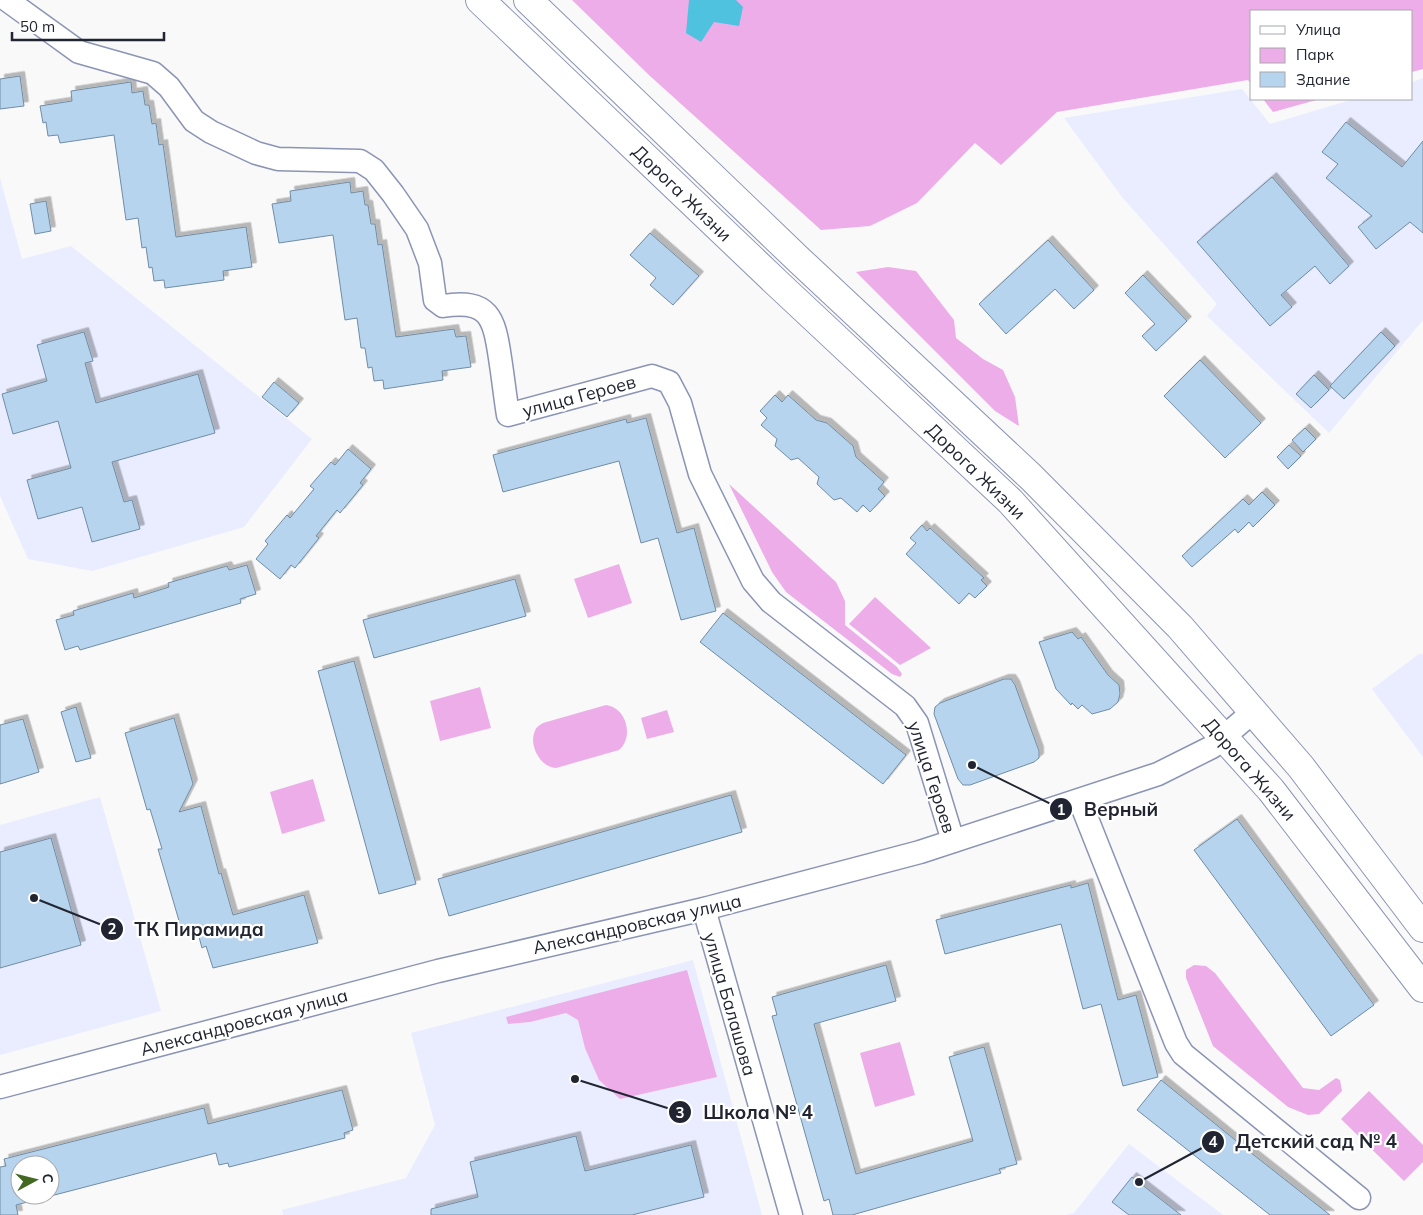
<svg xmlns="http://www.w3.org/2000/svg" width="1423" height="1215" font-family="Mulish,sans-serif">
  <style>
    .built { fill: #e9edff }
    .green { fill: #edade8 }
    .water { fill: #4fc2df }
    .building { fill: #b7d4ef; stroke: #708ca4; fill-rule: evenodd; filter: url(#shadow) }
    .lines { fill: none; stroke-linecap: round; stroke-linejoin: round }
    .minor-casing { stroke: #8b94b4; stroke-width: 25 }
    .major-casing { stroke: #8b94b4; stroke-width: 30 }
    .minor { stroke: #fff; stroke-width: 22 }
    .major { stroke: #fff; stroke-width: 28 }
    .labels { text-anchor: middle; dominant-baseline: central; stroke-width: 4.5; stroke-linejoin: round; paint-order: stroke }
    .street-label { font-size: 18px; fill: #212531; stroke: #fff }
    .leader { fill: none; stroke: #212531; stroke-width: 2 }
    .callout-dot { fill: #212531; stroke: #fff; stroke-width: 2 }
    .mark-label { font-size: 15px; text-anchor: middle; font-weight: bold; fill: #fff }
    .callout-label { font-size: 19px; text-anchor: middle; font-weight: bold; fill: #212531; stroke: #fff; stroke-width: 4.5; stroke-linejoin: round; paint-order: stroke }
  </style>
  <defs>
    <filter id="shadow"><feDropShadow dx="4.5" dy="-4.5" stdDeviation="0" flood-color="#0004"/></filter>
  </defs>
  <rect width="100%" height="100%" fill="#f9f9f9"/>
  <g class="built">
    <polygon points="1423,78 1423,320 1329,433 1207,316 1217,304 1122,197 1064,118 1242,89 1270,124 1354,99 1412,99 1412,82"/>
    <polygon points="0,178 22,259 71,246 312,439 244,527 92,571 28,559 0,496"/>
    <polygon points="1419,654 1423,654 1423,757 1372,689"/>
    <polygon points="100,797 161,1011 0,1055 0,825"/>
    <polygon points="693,960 762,1215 283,1215 282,1210 406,1178 435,1125 411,1033"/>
    <polygon points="1129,1144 1223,1215 1066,1215 1074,1213"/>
  </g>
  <g class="green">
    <polygon points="572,0 1423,0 1423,69 1412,72 1412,11 1252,11 1252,85 1248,80 1057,112 1001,165 975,143 917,203 870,226 821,230 650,76"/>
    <polygon points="1263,99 1320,99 1273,112"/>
    <polygon points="888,267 916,271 954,320 956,338 983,359 1003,370 1015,397 1019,426 995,411 856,272"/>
    <polygon points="729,484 836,582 845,601 845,625 897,667 902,674 900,677 892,674 786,592 772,572"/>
    <polygon points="619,564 632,603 588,618 574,579"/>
    <polygon points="875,597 931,648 900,665 849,624"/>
    <polygon points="480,687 491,728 440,741 430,701"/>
    <path d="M606 705C627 708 634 737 619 750L556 768C541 768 528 745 535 731 536 727 540 725 543 723Z"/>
    <polygon points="667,710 674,732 647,739 641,718"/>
    <polygon points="313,779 325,821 282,834 270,792"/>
    <polygon points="1194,965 1206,966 1215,973 1303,1088 1319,1090 1336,1078 1340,1080 1342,1091 1319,1114 1308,1115 1288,1107 1213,1046 1186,978 1186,970"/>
    <polygon points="687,970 717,1077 620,1099 599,1080 585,1048 578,1020 566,1013 530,1022 508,1024 506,1017"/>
    <polygon points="900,1042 915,1095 875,1107 860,1053"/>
    <polygon points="1369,1091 1423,1145 1423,1162 1404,1181 1341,1119"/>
  </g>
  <polygon class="water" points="689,0 736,0 743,7 739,26 714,22 701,42 686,33"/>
  <g class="building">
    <polygon points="20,76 24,106 0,109 0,79"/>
    <polygon points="131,82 132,93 143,91 145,105 149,105 152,124 156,123 159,145 163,144 176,237 246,227 252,267 223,271 224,280 165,288 164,280 154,281 152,267 149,268 146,247 142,248 138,218 126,220 114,135 60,143 58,135 48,136 46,122 43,123 40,106 72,101 71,91"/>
    <polygon points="1346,122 1402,167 1423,141 1423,233 1410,222 1376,249 1358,227 1372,216 1326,178 1338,164 1322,152"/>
    <polygon points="1272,177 1349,266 1330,284 1315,266 1281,295 1292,307 1270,326 1197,242"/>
    <polygon points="350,182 351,193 363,191 365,205 368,205 371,224 375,224 378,245 382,244 396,337 454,329 456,337 466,336 471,367 442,371 443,380 384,389 383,380 374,381 372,367 368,368 365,348 361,348 357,318 345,320 333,235 279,243 272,204 291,201 290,191"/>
    <polygon points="46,201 51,231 35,234 30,204"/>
    <polygon points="650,233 699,276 673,305 650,285 656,278 630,255"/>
    <polygon points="1048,240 1094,290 1074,309 1055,289 1006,334 979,304"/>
    <polygon points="1143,275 1187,321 1156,351 1142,336 1155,324 1125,293"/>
    <polygon points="84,332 93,361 85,363 96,403 198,374 215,433 112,462 124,502 132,500 140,529 92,542 82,507 38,519 27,480 71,468 58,421 13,434 2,394 47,381 37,345"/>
    <polygon points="1381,332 1395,346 1344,399 1330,386"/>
    <polygon points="1200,360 1261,423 1225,458 1164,396"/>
    <polygon points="1314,375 1329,390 1311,408 1296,394"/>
    <polygon points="274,382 299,403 287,417 262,397"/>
    <polygon points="775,395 782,402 788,395 816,420 827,423 853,446 856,457 884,482 878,489 885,496 870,512 863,505 857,512 841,498 834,500 817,484 819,477 798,458 791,460 775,446 777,439 761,425 767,418 760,411"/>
    <polygon points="646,418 677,533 694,528 716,611 681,620 658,538 641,543 619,461 503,492 493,455 626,419 627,423"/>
    <polygon points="1305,428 1316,439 1303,452 1292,440"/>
    <polygon points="1289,445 1301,456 1288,469 1277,457"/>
    <polygon points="348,449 371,469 360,483 363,485 340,513 337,510 316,536 319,538 295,568 291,565 280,579 256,559 268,544 265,541 287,515 290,518 314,489 310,486 331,462 335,465"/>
    <polygon points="1262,492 1275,505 1253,527 1249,522 1238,533 1235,529 1192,567 1182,556 1243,499 1249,505"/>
    <polygon points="922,525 927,531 930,528 984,578 981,580 987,586 975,598 969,593 959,604 906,554 916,543 910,538"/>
    <polygon points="247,565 256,594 240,599 241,603 80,650 78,646 65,650 56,620 74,615 73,611 133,593 134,598 169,587 168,583 227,566 229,570"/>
    <polygon points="515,579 526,616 374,658 363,620"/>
    <polygon points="723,613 906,755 883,784 700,642"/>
    <polygon points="1072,632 1078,639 1081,637 1108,675 1119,685 1120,694 1118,702 1110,709 1092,714 1082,705 1078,709 1072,703 1071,705 1056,689 1039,642"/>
    <polygon points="354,661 416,884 379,894 318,671"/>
    <polygon points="1004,679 1011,679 1015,685 1039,751 1039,758 1034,762 970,785 963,785 958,779 934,714 935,707 940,703"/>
    <polygon points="76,707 91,758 76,762 61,712"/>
    <polygon points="174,718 193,784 179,812 201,806 219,874 221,873 233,915 304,895 318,943 213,968 206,946 202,948 196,926 182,931 158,849 162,849 150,809 147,810 125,733"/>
    <polygon points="23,719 39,772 0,784 0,725"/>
    <polygon points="731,795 742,832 449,916 438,879"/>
    <polygon points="1237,819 1374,1005 1331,1036 1194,850"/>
    <polygon points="51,838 81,945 0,968 0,852"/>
    <polygon points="1088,883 1118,1000 1136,995 1158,1077 1123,1086 1101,1004 1083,1009 1061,924 945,954 936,920 1071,885 1071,888"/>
    <polygon points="886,965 896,1001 814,1024 856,1174 973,1141 949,1057 984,1047 1017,1164 999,1169 1001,1173 852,1215 833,1215 829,1199 824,1201 772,1016 777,1015 772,997"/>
    <polygon points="1161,1080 1250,1152 1330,1215 1270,1215 1137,1110"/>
    <path d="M342 1090 353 1130 344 1133 345 1138 229 1167 228 1163 219 1165 216 1153 16 1205 18 1215H0V1167L6 1166 4 1159 204 1108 208 1124ZM20 1165H50V1195H20Z"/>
    <polygon points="576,1136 585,1171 691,1145 704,1197 632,1215 431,1215 431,1209 478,1197 470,1162"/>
    <polygon points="1132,1177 1181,1215 1129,1215 1112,1202"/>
  </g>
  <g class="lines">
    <g class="minor-casing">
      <g id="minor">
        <path d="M7 0 79 52 153 73 169 87 194 121 211 132 256 153 278 159 360 161 374 170 393 194 417 229 430 263 435 300 443 306C489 299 494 317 500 358 503 377 505 396 508 415L652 376 669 382 680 403 700 474 753 581 771 602 905 706 917 723 953 841"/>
        <polyline points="1080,801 1176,1043 1183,1054 1359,1198"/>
        <polyline points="704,909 791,1215"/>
        <polyline points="0,1087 438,971 704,909 920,852 1158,774 1212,747 1254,711"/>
      </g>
    </g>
    <g class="major-casing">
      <g id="major">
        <polyline points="480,0 779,285 1010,501 1271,790 1423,988"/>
        <polyline points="528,0 799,260 1031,477 1180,627 1301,767 1423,928"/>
      </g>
    </g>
    <use href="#minor" class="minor"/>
    <use href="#major" class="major"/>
  </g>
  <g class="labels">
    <g class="street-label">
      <text transform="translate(682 193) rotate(44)">Дорога Жизни</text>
      <text transform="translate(579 396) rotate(-15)">улица Героев</text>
      <text transform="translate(976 471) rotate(44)">Дорога Жизни</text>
      <text transform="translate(1250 769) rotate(49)">Дорога Жизни</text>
      <text transform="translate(932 777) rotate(72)">улица Героев</text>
      <text transform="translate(637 924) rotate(-13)">Александровская улица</text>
      <text transform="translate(730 1004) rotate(74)">улица Балашова</text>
      <text transform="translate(244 1022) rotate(-15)">Александровская улица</text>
    </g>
  </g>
  <path class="leader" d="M972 765L1061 809M34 898L112 929M575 1079L680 1112M1139 1182L1213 1142"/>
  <g class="callout-dot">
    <circle cx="972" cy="765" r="5"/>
    <circle cx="34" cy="898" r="5"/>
    <circle cx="575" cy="1079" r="5"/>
    <circle cx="1139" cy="1182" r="5"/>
    <circle cx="1061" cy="809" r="12"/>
    <circle cx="112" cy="929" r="12"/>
    <circle cx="680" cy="1112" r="12"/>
    <circle cx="1213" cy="1142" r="12"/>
  </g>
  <g class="mark-label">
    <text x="1061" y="815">1</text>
    <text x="112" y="934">2</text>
    <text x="680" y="1118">3</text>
    <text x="1213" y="1147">4</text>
  </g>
  <g class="callout-label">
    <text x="1121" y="816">Верный</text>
    <text x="199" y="936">ТК Пирамида</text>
    <text x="758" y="1119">Школа № 4</text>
    <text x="1316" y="1148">Детский сад № 4</text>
  </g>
  <rect x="1250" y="10" width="162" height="90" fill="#ffffff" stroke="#a6a8ad"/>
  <rect x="1260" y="26" width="25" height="8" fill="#ffffff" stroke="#a6a8ad"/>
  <text x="1296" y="35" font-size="15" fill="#212531">Улица</text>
  <rect x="1260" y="48" width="25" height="15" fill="#edade8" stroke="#a6a8ad"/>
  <text x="1296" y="60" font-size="15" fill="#212531">Парк</text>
  <rect x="1260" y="72" width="25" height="15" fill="#b7d4ef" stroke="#a6a8ad"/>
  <text x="1296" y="85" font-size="15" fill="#212531">Здание</text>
  <g transform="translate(35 1180) rotate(83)"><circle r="24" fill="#ffffff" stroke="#a6a8ad"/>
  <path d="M0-4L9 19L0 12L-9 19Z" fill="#426822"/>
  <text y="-8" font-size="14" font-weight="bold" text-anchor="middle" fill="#212531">С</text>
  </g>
  <path d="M12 32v8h152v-8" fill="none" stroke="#212531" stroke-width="2.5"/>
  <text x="20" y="32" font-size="15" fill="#212531" stroke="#ffffff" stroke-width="4" paint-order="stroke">50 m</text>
</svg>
